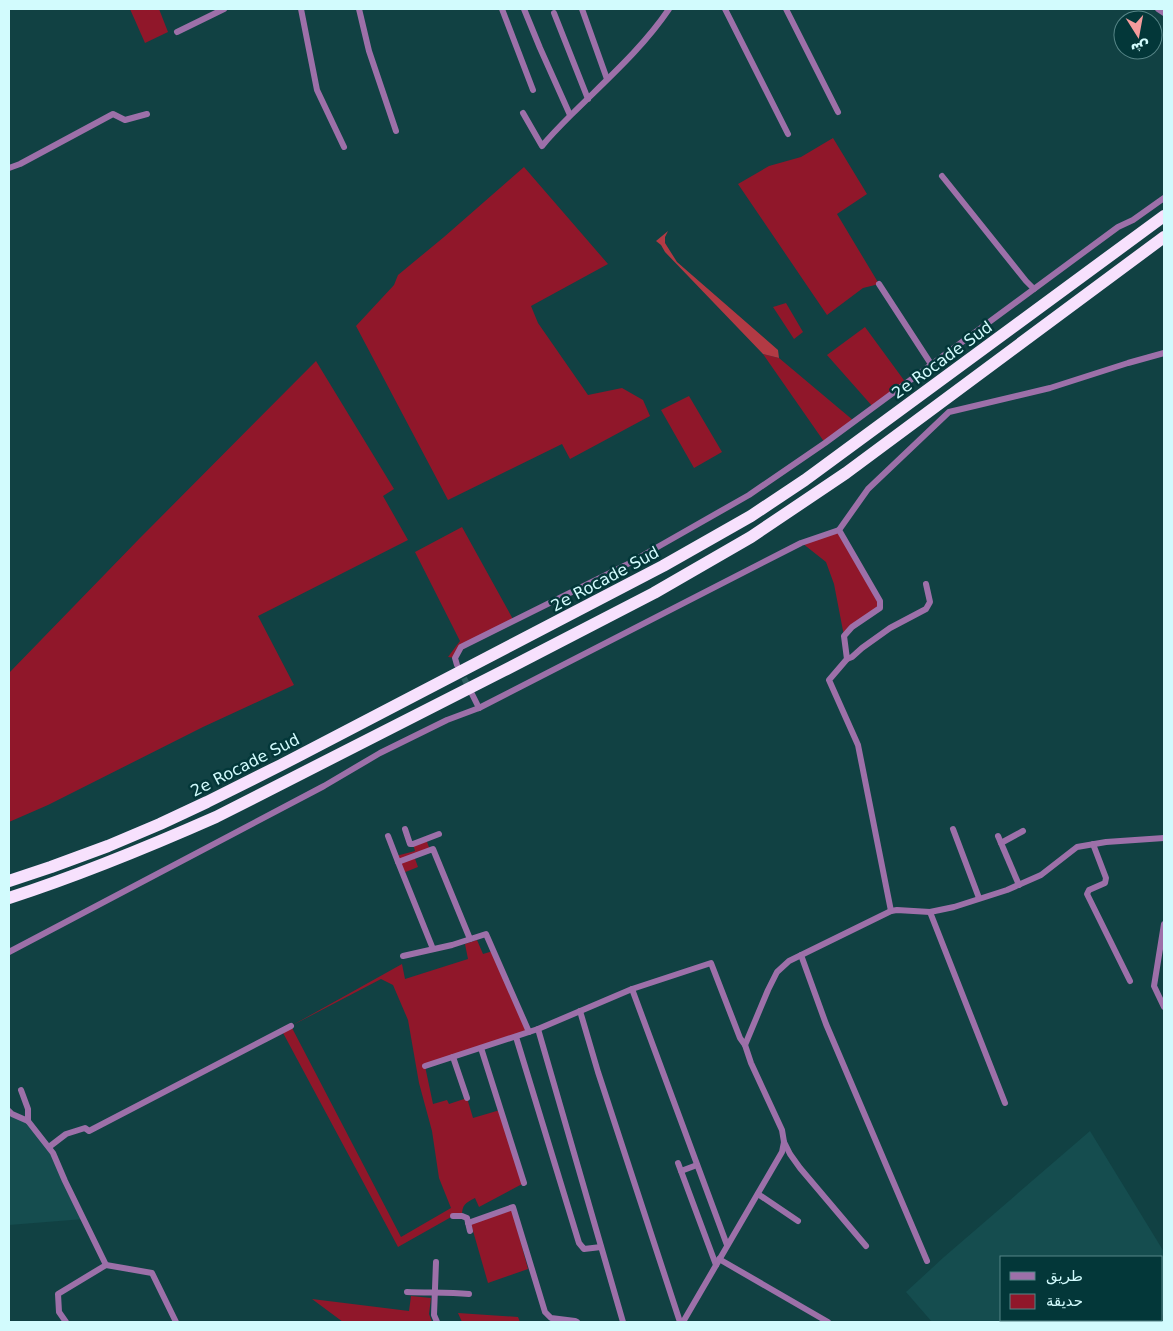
<svg xmlns="http://www.w3.org/2000/svg" width="1173" height="1331" font-family="'DejaVu Sans',Cairo,sans-serif">
  <style>
    .built { fill: #154d4f }
    .green { fill: #90172a; fill-rule: evenodd }
    .forest { fill: #b23a44 }
    .lines { fill: none; stroke-linecap: round; stroke-linejoin: round }
    .minor-tunnel { stroke: #2e5d5f; stroke-width: 6; stroke-dasharray: 6 3; stroke-linecap: butt }
    .minor { stroke: #9d70a9; stroke-width: 6 }
    .motorway { stroke: #f7e1fd; stroke-width: 12 }
    .labels { text-anchor: middle; dominant-baseline: central; stroke-width: 5; stroke-linejoin: round; paint-order: stroke }
    .street-label { font-size: 16px; fill: #d2fbfd; stroke: #033739 }
  </style>
  <rect width="100%" height="100%" fill="#114143"/>
  <g class="built">
    <polygon points="9,1111 28,1121 44,1140 84,1219 9,1225"/>
    <polygon points="1090,1131 1164,1252 1164,1313 1162,1316 1162,1257 1002,1257 1002,1320 1159,1320 1156,1322 932,1322 906,1292 944,1257"/>
  </g>
  <g class="green">
    <polygon points="130,9 159,9 168,32 145,43"/>
    <polygon points="833,138 867,194 837,214 879,284 863,288 827,315 738,184 769,166 801,157"/>
    <polygon points="524,167 608,264 531,306 538,323 588,395 622,388 643,400 650,416 570,459 562,444 448,500 356,326 394,285 398,275 444,237"/>
    <polygon points="786,303 803,332 794,339 773,307"/>
    <polygon points="865,327 906,383 873,407 827,355"/>
    <polygon points="763,354 779,358 854,421 825,443"/>
    <polygon points="316,361 394,489 383,496 408,540 258,616 294,685 203,727 48,805 9,822 9,673 139,539"/>
    <polygon points="689,396 722,452 694,468 661,410"/>
    <polygon points="462,527 514,621 461,647 455,658 448,657 460,641 415,552"/>
    <polygon points="839,530 880,601 880,608 844,636 834,584 826,562 802,543"/>
    <polygon points="426,839 430,850 414,856 418,867 403,873 396,856 415,851 413,844"/>
    <path d="M477 940 483 954 493 951 529 1032 425 1066 433 1104 447 1100 449 1104 467 1098 473 1118 500 1110 524 1183 479 1207 475 1198C465 1203 462 1205 462 1216H453L398 1247 282 1031 402 964 405 979 468 959 465 944ZM381 979 393 985 408 1020 419 1083 432 1131 439 1178 451 1208 401 1237 291 1026Z"/>
    <polygon points="512,1210 528,1269 488,1283 471,1224"/>
    <polygon points="411,1296 431,1298 429,1314 432,1322 343,1322 312,1299 409,1311"/>
    <polygon points="458,1313 518,1317 520,1322 462,1322"/>
  </g>
  <polygon class="forest" points="668,231 665,237 665,243 677,262 778,350 779,358 763,354 665,252 661,245 656,241"/>
  <g class="lines">
    <polyline class="minor-tunnel" points="460,670 470,690"/>
    <g class="minor">
      <polyline points="301,9 317,90 344,147"/>
      <polyline points="359,9 369,51 396,131"/>
      <polyline points="502,9 533,90"/>
      <polyline points="524,9 540,48 570,115"/>
      <polyline points="582,9 607,79"/>
      <polyline points="725,9 788,134"/>
      <polyline points="786,9 838,112"/>
      <polyline points="1158,9 1164,13"/>
      <polyline points="554,13 588,99"/>
      <polyline points="177,32 224,9"/>
      <path d="M523 113 542 146C551 135 561 125 571 115 605 81 642 49 669 9"/>
      <polyline points="9,168 20,164 113,114 125,120 147,114"/>
      <polyline points="942,176 1026,281 1034,289"/>
      <polyline points="879,284 931,364"/>
      <polyline points="847,659 852,657 862,648 890,628 926,609 930,602 926,584"/>
      <polyline points="457,665 455,658 461,647 626,565 749,495 825,443 1118,227 1133,220 1164,198"/>
      <polyline points="472,694 479,708"/>
      <polyline points="405,829 410,844 413,844 439,834"/>
      <polyline points="953,829 979,898"/>
      <polyline points="388,836 398,862"/>
      <polyline points="998,836 1019,885"/>
      <polyline points="1001,843 1023,831"/>
      <polyline points="1093,844 1106,878 1105,883 1089,890 1087,894 1130,981"/>
      <polyline points="891,911 858,745 829,680 847,659 844,636 852,627 880,608 880,601 839,530 868,489 949,412 1050,388 1128,363 1164,353"/>
      <polyline points="930,912 1005,1103"/>
      <polyline points="1164,924 1154,986 1164,1007"/>
      <polyline points="433,949 398,862 433,849 470,939"/>
      <polyline points="9,952 324,786 380,753 447,720 479,708 801,543 839,530"/>
      <polyline points="801,955 826,1024 927,1261"/>
      <polyline points="403,956 452,945 486,934 529,1032"/>
      <polyline points="632,989 727,1245"/>
      <polyline points="580,1011 598,1072 680,1322"/>
      <polyline points="538,1029 623,1322"/>
      <polyline points="516,1037 579,1243 584,1249 601,1247"/>
      <polyline points="481,1048 524,1183"/>
      <polyline points="453,1057 467,1098"/>
      <polyline points="425,1066 538,1029 632,989 711,963 740,1038 745,1045"/>
      <polyline points="21,1090 28,1109 28,1121 53,1153 65,1181 106,1265 58,1294 59,1312 66,1322"/>
      <polyline points="9,1111 12,1114 28,1121"/>
      <polyline points="784,1142 790,1154 800,1168 866,1246"/>
      <polyline points="49,1147 66,1134 85,1128 89,1131 291,1026"/>
      <polyline points="678,1163 716,1265"/>
      <polyline points="681,1171 697,1165"/>
      <polyline points="758,1194 798,1221"/>
      <polyline points="453,1216 462,1216 467,1218 470,1231"/>
      <polyline points="468,1223 513,1207 545,1312 551,1318 575,1321 577,1322"/>
      <polyline points="719,1259 828,1322"/>
      <polyline points="436,1262 434,1315 437,1322"/>
      <polyline points="106,1265 152,1273 176,1322"/>
      <path d="M407 1292C428 1293 448 1292 469 1294"/>
      <polyline points="683,1322 782,1152 784,1142 782,1130 751,1063 745,1045 768,990 777,972 789,961 891,911 897,910 930,912 954,907 1007,890 1041,875 1077,847 1106,842 1164,838"/>
      <polyline points="1004,1322 1007,1320"/>
    </g>
    <g class="motorway">
      <polyline points="9,881 51,867 108,846 160,824 207,802 281,765 663,566 751,516 805,480 1164,216"/>
      <path d="M9 898C80 875 148 847 216 817L503 671 654 593 751 537 846 473 1164 237"/>
    </g>
  </g>
  <g class="labels">
    <g class="street-label">
      <text transform="translate(942 360) rotate(-36)">2e Rocade Sud</text>
      <text transform="translate(605 579) rotate(-28)">2e Rocade Sud</text>
      <text transform="translate(245 765) rotate(-27)">2e Rocade Sud</text>
    </g>
  </g>
  <rect width="1173" height="1331" fill="none" stroke="#d2fbfd" stroke-width="20"/>
  <rect x="1000" y="1256" width="162" height="65" fill="#033739" stroke="#568587"/>
  <rect x="1010" y="1272" width="25" height="8" fill="#9d70a9" stroke="#568587"/>
  <text x="1046" y="1281" font-size="15" fill="#d2fbfd">طريق</text>
  <rect x="1010" y="1294" width="25" height="15" fill="#90172a" stroke="#568587"/>
  <text x="1046" y="1306" font-size="15" fill="#d2fbfd">حديقة</text>
  <g transform="translate(1138 35) rotate(169)"><circle r="24" fill="#033739" stroke="#568587"/>
  <path d="M0-4L9 19L0 12L-9 19Z" fill="#f59b9c"/>
  <text y="-8" font-size="14" font-weight="bold" text-anchor="middle" fill="#d2fbfd">ش</text>
  </g>
</svg>
